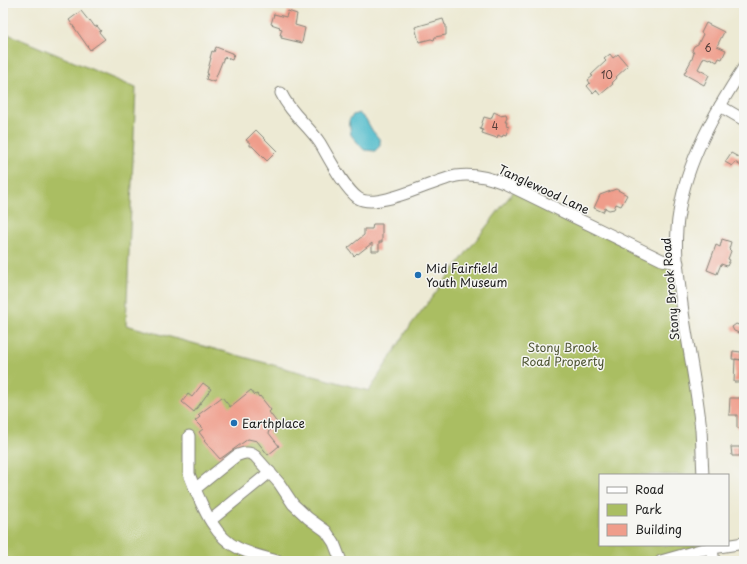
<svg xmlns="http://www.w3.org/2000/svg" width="747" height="564" font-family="'Playpen Sans',sans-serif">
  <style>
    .green { fill: #aabe62; stroke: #636d3f }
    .water { fill: #4fbbcb; stroke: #366c74 }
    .building { fill: #ef9d8b }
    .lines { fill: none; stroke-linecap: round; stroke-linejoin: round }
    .minor-casing { stroke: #848378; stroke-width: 13 }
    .minor { stroke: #fff; stroke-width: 11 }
    .poi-dot { fill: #1f6fb2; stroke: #f6f6f2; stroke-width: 1.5 }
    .labels { text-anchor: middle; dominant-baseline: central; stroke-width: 3; stroke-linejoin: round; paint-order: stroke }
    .number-label { font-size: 10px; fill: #513c38 }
    .street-label { font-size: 12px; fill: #1c1c1c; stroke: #f6f6f2 }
    .poi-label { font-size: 12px; fill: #1c1c1c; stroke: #f6f6f2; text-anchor: start }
    .park-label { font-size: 12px; fill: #4e5534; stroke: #f6f6f2 }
  </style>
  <rect width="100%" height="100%" fill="#f6f6f2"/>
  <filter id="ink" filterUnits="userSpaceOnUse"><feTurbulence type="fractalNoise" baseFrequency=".025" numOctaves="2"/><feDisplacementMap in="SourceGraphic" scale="8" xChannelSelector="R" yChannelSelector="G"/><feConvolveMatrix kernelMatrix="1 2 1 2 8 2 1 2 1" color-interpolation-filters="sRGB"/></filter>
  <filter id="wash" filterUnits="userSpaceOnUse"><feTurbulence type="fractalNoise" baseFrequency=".012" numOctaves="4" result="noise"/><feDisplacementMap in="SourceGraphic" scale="16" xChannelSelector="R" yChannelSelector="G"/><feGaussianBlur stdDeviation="0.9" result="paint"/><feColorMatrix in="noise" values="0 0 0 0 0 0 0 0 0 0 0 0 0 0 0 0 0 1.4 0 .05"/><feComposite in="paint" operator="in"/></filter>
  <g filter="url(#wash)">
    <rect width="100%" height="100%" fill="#edead4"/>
    <polygon class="green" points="3,32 136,88 126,325 369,391 410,326 516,188 677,266 704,475 600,475 600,545 710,545 677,561 3,561"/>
    <polygon class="water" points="359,113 367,121 372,130 380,140 380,146 375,151 364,150 351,135 349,120 353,115"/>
    <g id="blocks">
      <g class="building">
        <polygon points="81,11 89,21 90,20 95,27 97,26 101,31 99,32 105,39 90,50 69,20"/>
        <polygon points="288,11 297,14 295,25 305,28 302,43 281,38 282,35 280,35 282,29 279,28 280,27 271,24 274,14 286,17"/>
        <polygon points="443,19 445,25 446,25 446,35 435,37 434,40 431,39 419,42 415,27"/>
        <polygon points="706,23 724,32 717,46 726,50 722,59 719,58 717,62 710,58 709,59 704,57 698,69 709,75 704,85 684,74 692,59 694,53 692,50 694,46 698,44 703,34 701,33"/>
        <polygon points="216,47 234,54 232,60 224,57 214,82 206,79 208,73 207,73 211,58 210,58 212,51 214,52"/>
        <polygon points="610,54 613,58 618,54 628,66 616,77 617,78 612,83 613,84 600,95 596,90 593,93 587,86 590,83 588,80 593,76 591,75 606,61 604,59"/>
        <polygon points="494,112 500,115 506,114 507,117 505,121 507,121 506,125 509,126 506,135 503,134 502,137 498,135 497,138 482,133 483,130 480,129 484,117 491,119"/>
        <polygon points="256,130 277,151 267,161 252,146 250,146 250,143 246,140"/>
        <polygon points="731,153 744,160 744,168 735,162 732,166 725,162"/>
        <polygon points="616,189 627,195 621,206 616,204 614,209 609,210 605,208 603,212 594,208 600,195"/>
        <polygon points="373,224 382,224 382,242 379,242 379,251 372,251 372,243 358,254 357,253 354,256 348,248 364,235 364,229 372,229"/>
        <polygon points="722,239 731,242 729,249 731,251 728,259 730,260 727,266 721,264 717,274 707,270 716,245 720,247"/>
        <polygon points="736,324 744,327 742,334 734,331 732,327"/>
        <polygon points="733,351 741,352 741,360 732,359"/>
        <polygon points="735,359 744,360 744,382 734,382"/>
        <polygon points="203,383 211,389 194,412 182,402 188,394 192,397"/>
        <polygon points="251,390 255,395 257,394 259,397 260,396 271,410 269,412 278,424 268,432 279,446 268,455 257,441 248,439 220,459 204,441 205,440 199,432 203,429 195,421 200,417 198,415 222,397 230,407"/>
        <polygon points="730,398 744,398 744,428 737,428 737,415 729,415"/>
        <polygon points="731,447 740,447 740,456 732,456"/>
      </g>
    </g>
  </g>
  <g filter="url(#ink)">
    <use href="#blocks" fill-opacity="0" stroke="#848378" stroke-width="1"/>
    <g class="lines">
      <g class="minor-casing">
        <g id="minor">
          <path d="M281 93C290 113 308 125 320 143 329 158 344 188 358 198 377 211 434 180 456 176 473 173 491 178 506 184L662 260 678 263"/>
          <polyline points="720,106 744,120"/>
          <polyline points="189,436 189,474 195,489"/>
          <path d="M703 475C702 460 702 445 701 430 697 390 689 352 683 312 679 280 673 246 679 213 686 162 716 110 744 67"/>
          <polyline points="211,520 270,472"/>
          <polyline points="711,545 714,561"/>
          <path d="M277 561C264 557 250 554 238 548 216 538 204 510 195 489L236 456C243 453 249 451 255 456L279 483 293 504 308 518 326 531 334 543 341 561"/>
          <polyline points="661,561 700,550 744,543"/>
        </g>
      </g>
      <use href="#minor" class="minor"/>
    </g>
  </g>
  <g class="poi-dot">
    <circle cx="418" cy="275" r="4"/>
    <circle cx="234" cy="423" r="4"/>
  </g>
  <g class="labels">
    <g class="number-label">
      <text x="708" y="47">6</text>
      <text x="607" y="74">10</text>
      <text x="495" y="125">4</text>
    </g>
    <g class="street-label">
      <text transform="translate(544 189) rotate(25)">Tanglewood Lane</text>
      <text transform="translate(670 289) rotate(-95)">Stony Brook Road</text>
    </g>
    <g class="poi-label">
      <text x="426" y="268">Mid Fairfield<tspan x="426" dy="14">Youth Museum</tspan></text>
      <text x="242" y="423">Earthplace</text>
    </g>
    <g class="park-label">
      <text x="563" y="347">Stony Brook<tspan x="563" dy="14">Road Property</tspan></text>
    </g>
  </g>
  <rect width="747" height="564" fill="none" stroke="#f6f6f2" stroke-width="16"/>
  <rect x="599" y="474" width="130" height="72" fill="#f6f6f2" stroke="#9f9f9c"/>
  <rect x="607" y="487" width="20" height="6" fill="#ffffff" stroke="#9f9f9c"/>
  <text x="635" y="494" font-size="12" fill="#1c1c1c">Road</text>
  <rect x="607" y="504" width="20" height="12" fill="#aabe62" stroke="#9f9f9c"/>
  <text x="635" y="514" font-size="12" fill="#1c1c1c">Park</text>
  <rect x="607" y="524" width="20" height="12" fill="#ef9d8b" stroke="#9f9f9c"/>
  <text x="635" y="534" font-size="12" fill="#1c1c1c">Building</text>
</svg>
